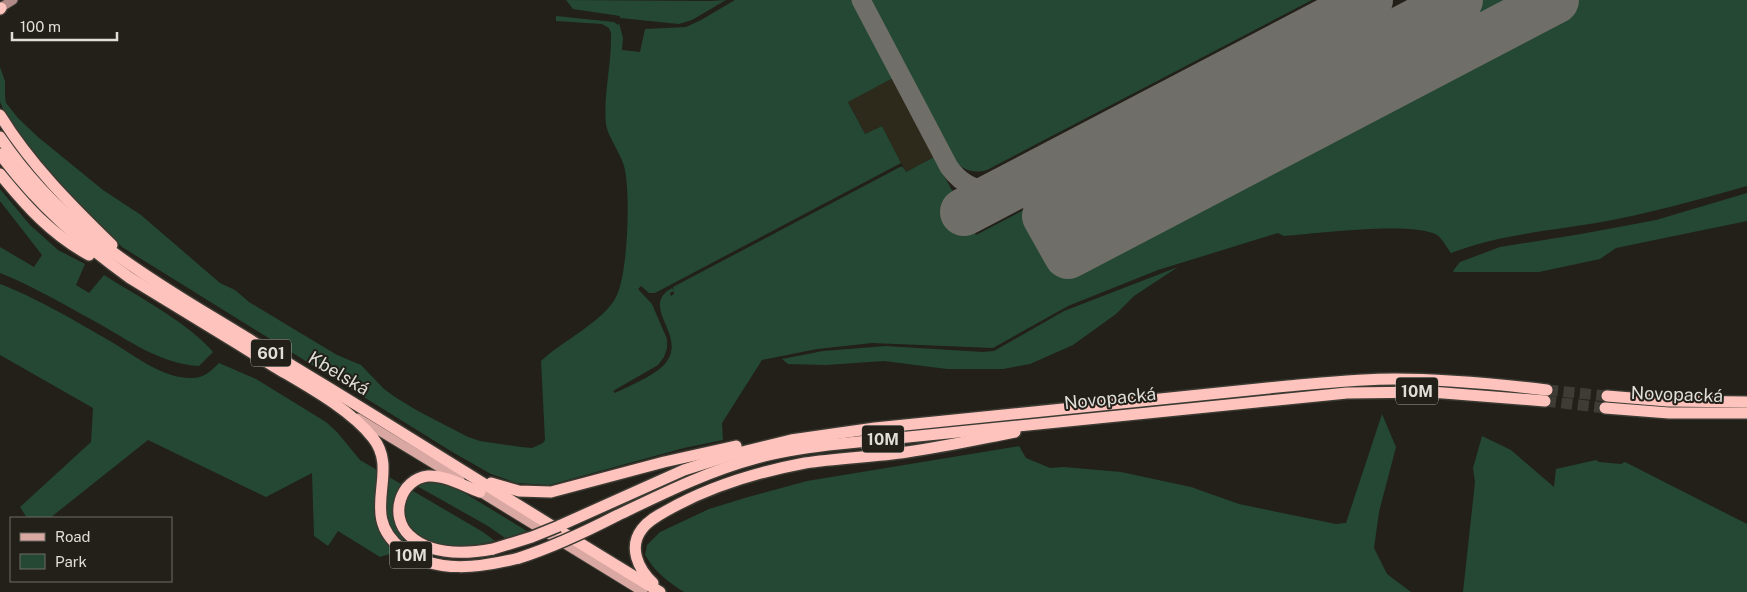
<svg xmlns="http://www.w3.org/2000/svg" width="1747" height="592" font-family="'Public Sans',sans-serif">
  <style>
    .built { fill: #2d291b }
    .green { fill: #244833 }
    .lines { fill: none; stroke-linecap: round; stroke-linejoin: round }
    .taxiway { stroke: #706e68; stroke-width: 19 }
    .runway { stroke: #706e68; stroke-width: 48 }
    .highway-tunnel { stroke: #3e3c35; stroke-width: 11; stroke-dasharray: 11 5.5; stroke-linecap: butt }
    .secondary-casing { stroke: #3c3b33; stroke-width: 11 }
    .primary-casing { stroke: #3c3b33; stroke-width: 11 }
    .highway-casing { stroke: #3c3b33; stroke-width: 14 }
    .secondary { stroke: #b08a86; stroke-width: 9 }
    .primary { stroke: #d9a8a3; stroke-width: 9 }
    .highway { stroke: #ffc3bd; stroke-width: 11 }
    .highway-bridge-casing { stroke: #3c3b33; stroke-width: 14; stroke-linecap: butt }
    .highway-bridge { stroke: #ffc3bd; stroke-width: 11 }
    .labels { text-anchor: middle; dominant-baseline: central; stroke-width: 4; stroke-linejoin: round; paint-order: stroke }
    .shield { fill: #222018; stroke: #a6a59f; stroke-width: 1 }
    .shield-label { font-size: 16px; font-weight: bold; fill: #dfded9 }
    .street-label { font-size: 18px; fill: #dfded9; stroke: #222018 }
  </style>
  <rect width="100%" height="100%" fill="#222018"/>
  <polygon class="built" points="893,78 934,157 906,172 882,126 865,134 848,101"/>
  <g class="green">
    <polygon points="566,0 709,1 726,0 692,20 679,24 620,18 620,16 573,9"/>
    <path d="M735 0H853L893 78 848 102 865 134 882 126 901 163 655 293H649L641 286 638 289 652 304 667 339V348L664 357 658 365 613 391 615 393C629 386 659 374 667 361 686 334 639 306 672 288L674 291 670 293 671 296 674 294 673 287 900 167H903L906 172 934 157 976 235 1426 0H1747V186C1697 200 1647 214 1596 223 1547 231 1497 235 1451 253 1447 248 1442 238 1437 235 1412 221 1315 234 1284 236L1278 233 1158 270 1068 306 993 348 872 343 817 349 762 360 722 423 723 440 684 448 549 485 517 483 491 474 454 453 122 247 46 169 11 125 0 102V67L5 81V96L6 103 18 118 38 137 103 190 141 215 220 283 235 290 249 302 337 355 361 365 384 389 395 397 418 411 468 437 480 441 521 447 532 448 543 443 545 440 541 361C561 342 604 321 616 297 628 275 631 190 624 166 621 154 607 135 606 124 603 94 612 64 611 33L609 28 602 24 556 21V16L614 22 618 25 619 23 623 38 622 50 640 52 645 29 686 27 701 20Z"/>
    <path d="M869 0H1312L987 170C973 174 964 170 954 161Z"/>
    <path d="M0 189 30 225 58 250 85 264 76 285 89 293 104 275C137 296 189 323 213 352L199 366C164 364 135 345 105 327 70 308 37 288 0 273V247L34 267 42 255 0 201Z"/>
    <polygon points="1747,193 1747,221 1616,248 1600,259 1539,272 1454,272 1453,271 1460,262 1500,247 1581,234 1656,220"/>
    <polygon points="1178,267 1134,296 1116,314 1073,345 1030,364 1003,369 947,369 884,361 826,365 788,364 782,359 823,351 886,346 983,352 994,351 1064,311"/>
    <path d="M0 284C35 297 77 322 110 341 134 355 160 377 189 378 203 379 210 372 219 363L256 379 326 422 337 432 360 460 483 532 495 541C465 548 436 551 410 529L396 552 380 557 338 531 328 546 314 536 312 473 266 497 148 440 50 518H27L20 507 91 442 93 408 0 355Z"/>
    <path d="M1382 414 1396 447 1379 512 1374 548 1387 574 1411 592H684C667 581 655 572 645 555L647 545 660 532 709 509 748 497 807 481 1019 446 1026 458 1050 468 1064 467 1121 472 1191 487 1239 504 1336 524 1346 523Z"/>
    <polygon points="1482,436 1511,450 1554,487 1556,469 1596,460 1599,462 1621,464 1625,462 1747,524 1747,592 1463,592 1475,482 1473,468"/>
    <polygon points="429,481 440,482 453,486 527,531 505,538 488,526 417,486"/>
  </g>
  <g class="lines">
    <g class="taxiway">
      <path d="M861 0 949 167C963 187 983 194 1006 188L1067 156"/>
      <polyline points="1319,24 1365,0"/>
    </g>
    <g class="runway">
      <polyline points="1459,0 1046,216 1068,255 1555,0"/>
      <polyline points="964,212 1369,0"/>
    </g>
    <g class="highway-tunnel">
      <polyline points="1547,390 1607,396"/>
      <polyline points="1545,401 1605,408"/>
    </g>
    <g class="secondary-casing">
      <polyline id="secondary" points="0,8 13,0"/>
    </g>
    <g class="primary-casing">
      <g id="primary">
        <polyline points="358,418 460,480"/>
        <polyline points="475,489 643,592"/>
      </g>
    </g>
    <g class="highway-casing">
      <g id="highway">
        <polyline points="0,9 1,8"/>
        <path d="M0 115C30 164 71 205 112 245"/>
        <path d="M0 137C55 218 122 262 204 312 246 337 287 363 329 388 440 456 549 525 660 592"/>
        <path d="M0 154C37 204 80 242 130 278 179 308 227 337 275 367 307 386 350 409 373 438 401 473 357 515 402 549 436 575 482 567 519 558"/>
        <path d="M0 174C27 207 51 234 89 255"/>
        <polyline points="1607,396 1668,401 1747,402"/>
        <polyline points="1605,408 1669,413 1747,413"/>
        <polyline points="491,483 519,491 551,492 664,462 736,446"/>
        <path d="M480 492C464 486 445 475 428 476 400 479 389 516 409 535 431 556 466 554 493 549"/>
        <path d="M616 516C662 494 708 471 757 458 780 451 804 448 828 445L1347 393 1431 392 1545 401"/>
        <path d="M559 526 684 470 734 454 791 440 875 428 1288 386C1323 383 1359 379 1395 379 1446 379 1496 384 1547 390"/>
        <path d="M653 583C638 569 628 547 642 529 648 521 657 516 666 511 708 487 757 472 805 463 839 458 873 457 907 452 943 447 979 439 1015 432"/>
      </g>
    </g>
    <use href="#secondary" class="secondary"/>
    <use href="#primary" class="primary"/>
    <use href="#highway" class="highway"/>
    <g class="highway-bridge-casing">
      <g id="highway-bridge">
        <polyline points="493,549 532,537 559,526"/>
        <path d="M519 558C553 547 585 532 616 516"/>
      </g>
    </g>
    <use href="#highway-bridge" class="highway-bridge"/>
  </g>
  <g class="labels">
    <g class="shield">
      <rect x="251" y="339.5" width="40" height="27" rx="4"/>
      <rect x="1396" y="377.5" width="42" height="27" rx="4"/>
      <rect x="862" y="425.5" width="42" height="27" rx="4"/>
      <rect x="390" y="541.5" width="42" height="27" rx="4"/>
    </g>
    <g class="shield-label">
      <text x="271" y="353">601</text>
      <text x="1417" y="391">10M</text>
      <text x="883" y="439">10M</text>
      <text x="411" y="555">10M</text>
    </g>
    <g class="street-label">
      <text transform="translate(339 373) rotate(31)">Kbelská</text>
      <text transform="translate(1677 394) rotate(2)">Novopacká</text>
      <text transform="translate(1110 398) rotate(-6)">Novopacká</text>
    </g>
  </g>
  <rect x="10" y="517" width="162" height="65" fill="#222018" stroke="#6e6c65"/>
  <rect x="20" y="533" width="25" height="8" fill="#d9a8a3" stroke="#6e6c65"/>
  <text x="55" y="542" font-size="15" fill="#dfded9">Road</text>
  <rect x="20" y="554" width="25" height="15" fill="#244833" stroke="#6e6c65"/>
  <text x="55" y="567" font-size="15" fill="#dfded9">Park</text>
  <path d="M12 32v8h105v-8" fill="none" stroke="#dfded9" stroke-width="2.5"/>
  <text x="20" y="32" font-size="15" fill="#dfded9" stroke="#222018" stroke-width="4" paint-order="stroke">100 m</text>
</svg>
